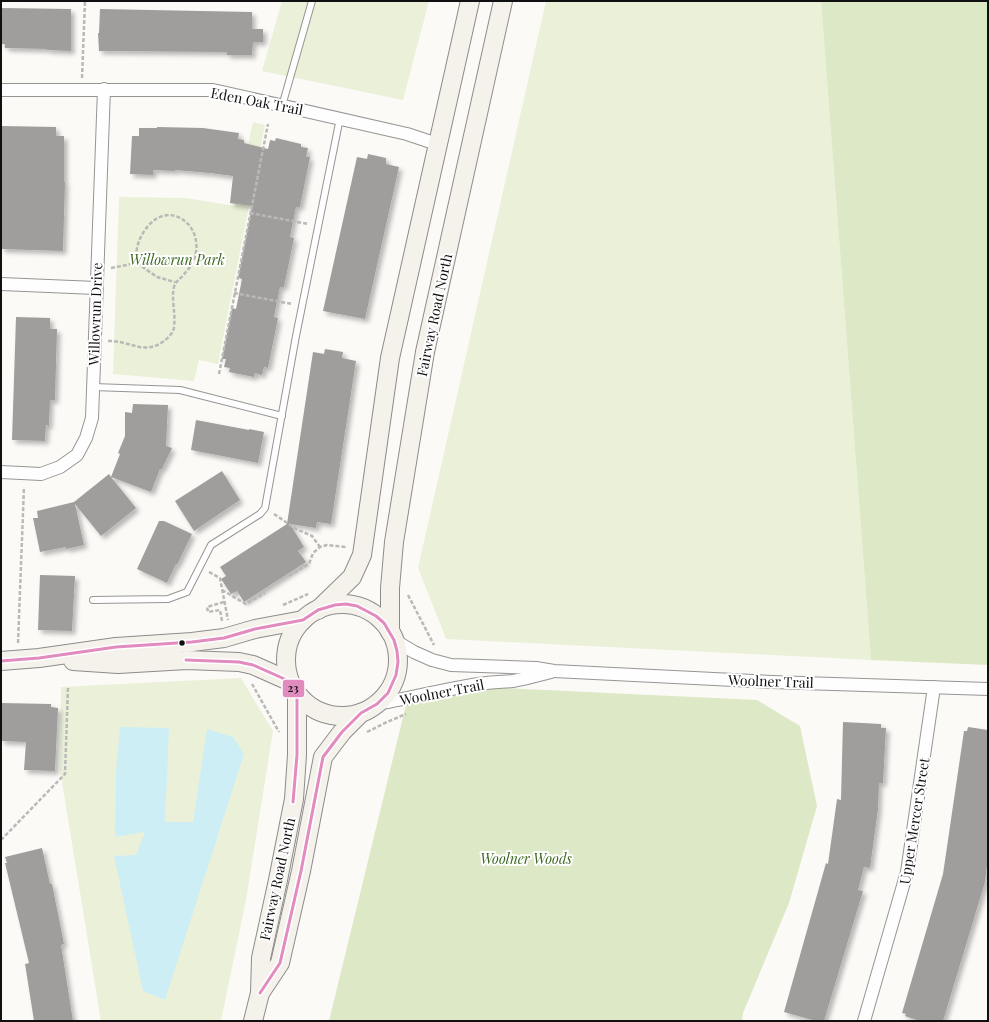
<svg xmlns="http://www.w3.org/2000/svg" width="989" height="1022" font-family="'Playfair Display',serif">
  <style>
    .green { fill: #eaf1d8 }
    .forest { fill: #dde8c6 }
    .water { fill: #ceeef6 }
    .building { fill: #a09e9c; filter: url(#shadow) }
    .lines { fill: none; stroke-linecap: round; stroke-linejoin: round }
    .lane-casing { stroke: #969594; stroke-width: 8 }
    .street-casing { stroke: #969594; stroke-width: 14 }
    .secondary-casing { stroke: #8d8c8b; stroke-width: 20 }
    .path { stroke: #b9b9b8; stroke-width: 2.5; stroke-dasharray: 4 2; stroke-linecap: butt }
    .lane { stroke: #fffefe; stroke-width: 6 }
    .street { stroke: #fffefe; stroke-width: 12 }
    .secondary { stroke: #f5f2ec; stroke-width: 18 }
    .bus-1-casing { stroke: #fff; stroke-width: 6 }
    .bus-1 { stroke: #e18bbe; stroke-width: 3 }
    .bus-dot { fill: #101010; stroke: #fff; stroke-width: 1.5 }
    .labels { text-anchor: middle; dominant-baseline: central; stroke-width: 4; stroke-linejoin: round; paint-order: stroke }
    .street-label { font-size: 14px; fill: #101010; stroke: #fff }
    .park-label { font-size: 14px; font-style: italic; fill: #3c6721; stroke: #fff }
    .line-badge { stroke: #fff; stroke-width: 1.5 }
    .pale-badge-label { font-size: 11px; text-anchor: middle; font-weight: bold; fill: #111 }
  </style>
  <defs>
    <filter id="shadow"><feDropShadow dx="3.5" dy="3.5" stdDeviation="2" flood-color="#0004"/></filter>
  </defs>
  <rect width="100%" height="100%" fill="#fcfaf7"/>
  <g class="green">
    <polygon points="282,1 429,1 403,100 262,71"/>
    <polygon points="546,1 821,1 871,660 446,639 418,568"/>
    <polygon points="253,122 265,125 218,364 199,360 194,381 113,374 119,197 186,198 235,206"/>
    <polygon points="241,678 273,731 246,900 221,1021 101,1021 60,770 61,687"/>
  </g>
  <g class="forest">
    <polygon points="821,1 988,1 988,665 871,660"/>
    <polygon points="439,685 757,700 800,726 817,806 789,903 743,1013 742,1021 329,1021 406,705"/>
  </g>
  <polygon class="water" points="120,727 169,728 165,822 193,822 207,729 233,737 244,754 165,1000 143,991 114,856 136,855 145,832 115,837 116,772"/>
  <g class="building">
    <polygon points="1,8 71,9 71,51 47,50 47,49 5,48 5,44 1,44"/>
    <polygon points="100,9 252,12 252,29 263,29 263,42 253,42 252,55 227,55 227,52 99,51 98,33 99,33"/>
    <polygon points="1,126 56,127 56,136 64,136 64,182 65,182 63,251 1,249"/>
    <polygon points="157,127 203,128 239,133 238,139 244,140 244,143 268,149 270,140 275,141 276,138 301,144 301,147 308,148 306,157 310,157 300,207 296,207 290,237 294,238 284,287 280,287 274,317 278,318 268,368 264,367 262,375 255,373 254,377 229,372 230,368 224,367 226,359 222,359 232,308 236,309 242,279 238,278 252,206 230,203 233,176 210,173 175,170 175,171 153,170 153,175 130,174 132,136 139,136 139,128 157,128"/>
    <polygon points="368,154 386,158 386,164 399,167 365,319 323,311 357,157 367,159"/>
    <polygon points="16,317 50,318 50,329 57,329 55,400 50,400 49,426 46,425 45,441 12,440"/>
    <polygon points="325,349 343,352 342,358 356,361 331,524 317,522 316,528 290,524 304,547 298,551 306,562 244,602 237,591 231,594 221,579 226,576 220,567 287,524 313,352 324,354"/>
    <polygon points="133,404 168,405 166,446 172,448 162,469 160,469 151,492 111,477 136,508 101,536 75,504 84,545 66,549 66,547 40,552 33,518 38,518 37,511 74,502 109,474 111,477 120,454 118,453 125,436 125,412 132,413"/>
    <polygon points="196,420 249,430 249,429 264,432 258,463 191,450"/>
    <polygon points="222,471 240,500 194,531 175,501"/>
    <polygon points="159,521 164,521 192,534 177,565 176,564 167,583 137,569"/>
    <polygon points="40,575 75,576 72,631 38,630"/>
    <polygon points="1,703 51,704 51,707 58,708 55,771 24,770 26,742 1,741"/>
    <polygon points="843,722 881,724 881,728 886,728 883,783 879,783 878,809 870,868 864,867 858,890 863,891 824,1021 816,1021 784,1012 826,863 828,864 837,799 841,800"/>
    <polygon points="968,727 988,730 988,857 985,882 943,1021 920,1021 905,1016 906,1014 902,1013 943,874 964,731 967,731"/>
    <polygon points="42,848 50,884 52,884 64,944 61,945 73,1021 34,1021 26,970 25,964 29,963 5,863 7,863 5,857"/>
  </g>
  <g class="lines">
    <g class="lane-casing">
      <g id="lane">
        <polyline points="282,106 312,1"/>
        <polyline points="93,387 180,390 282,416"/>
        <polyline points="93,600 168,599 187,592 211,545 260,514 265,508 296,336 340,118"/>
      </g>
    </g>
    <g class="street-casing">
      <g id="street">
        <polyline points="1,90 213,90 407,134 437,144"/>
        <polyline points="1,284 96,288"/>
        <polyline points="1,472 41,474 60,467 77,455 86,438 92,418 104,89"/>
        <polyline points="394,640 414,652 432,660 451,665 536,668 554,671 772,682 988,689"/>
        <path d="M377 704C411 698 445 689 479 684 490 682 501 682 513 681 526 679 539 675 551 672"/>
        <polyline points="864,1021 907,872 934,687"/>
      </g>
    </g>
    <g class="secondary-casing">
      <g id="secondary">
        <circle cx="342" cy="660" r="56"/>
        <polyline points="318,610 352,577 362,555 390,358 470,1"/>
        <polyline points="390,632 390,588 394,542 425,352 503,1"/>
        <polyline points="1,661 39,658 116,647 192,642 224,638 255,629 303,620"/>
        <polyline points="73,661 118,664 187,660 239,662 253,665 289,681"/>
        <polyline points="260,993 280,963 301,871 323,757 342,732 361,713"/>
        <polyline points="253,1021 260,993 261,958 278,880 294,799 297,755 297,694"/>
      </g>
    </g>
    <g class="path">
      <polyline points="82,78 85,1"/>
      <polyline points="250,213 308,224"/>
      <polyline points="137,263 157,277 175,282"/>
      <polyline points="111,268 137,263"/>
      <polyline points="234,293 292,304"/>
      <path d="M108 341C129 340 144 356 164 341 168 338 174 332 174 327 176 313 171 300 174 287 176 280 181 279 185 273 190 268 195 260 196 252 199 235 188 216 169 215 153 215 140 233 137 248 136 253 137 258 137 263"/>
      <polyline points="219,374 268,124"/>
      <polyline points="274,514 296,529 312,536 320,547"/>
      <polyline points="209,572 220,578 228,620"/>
      <polyline points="289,576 309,564 313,553 320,547 327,545 346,547"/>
      <polyline points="222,590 246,604 265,593"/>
      <polyline points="408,595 434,645"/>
      <polyline points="283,605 308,594"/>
      <polyline points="222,621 220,610 208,612 207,607 224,602"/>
      <polyline points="18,643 24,487"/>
      <polyline points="252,684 279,732"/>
      <polyline points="367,732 387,722 406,714"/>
      <polyline points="1,840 65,774 68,687"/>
    </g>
    <use href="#lane" class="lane"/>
    <use href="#street" class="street"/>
    <use href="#secondary" class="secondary"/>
    <g class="bus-1-casing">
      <g id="bus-1">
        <polyline points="186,660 239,662 253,665 289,681 297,694 297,755 293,802"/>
        <polyline points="1,661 39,658 116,647 192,642 224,638 255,629 303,620 318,610 335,605 346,604 357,606 376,616 384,623 394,640 397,651 398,662 396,675 388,693 377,704 361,713 342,732 323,757 301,871 280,963 260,993"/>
      </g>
    </g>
    <use href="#bus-1" class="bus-1"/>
  </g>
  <circle class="bus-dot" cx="182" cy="643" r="3.5"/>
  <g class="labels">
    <g class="street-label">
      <text transform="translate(257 101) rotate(11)">Eden Oak Trail</text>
      <text transform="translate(95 314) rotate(-88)">Willowrun Drive</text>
      <text transform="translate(434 315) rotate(-78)">Fairway Road North</text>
      <text transform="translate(771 681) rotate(2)">Woolner Trail</text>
      <text transform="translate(442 692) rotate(-11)">Woolner Trail</text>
      <text transform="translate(914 821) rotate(-81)">Upper Mercer Street</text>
      <text transform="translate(277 879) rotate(-78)">Fairway Road North</text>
    </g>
    <g class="park-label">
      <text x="177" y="259">Willowrun Park</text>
      <text x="526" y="858">Woolner Woods</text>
    </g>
  </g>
  <rect class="line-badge" x="282" y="679" width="23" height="19" rx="4" fill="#e18bbe"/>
  <g class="pale-badge-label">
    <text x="293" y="692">23</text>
  </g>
  <rect width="989" height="1022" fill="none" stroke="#101010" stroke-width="4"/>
</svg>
